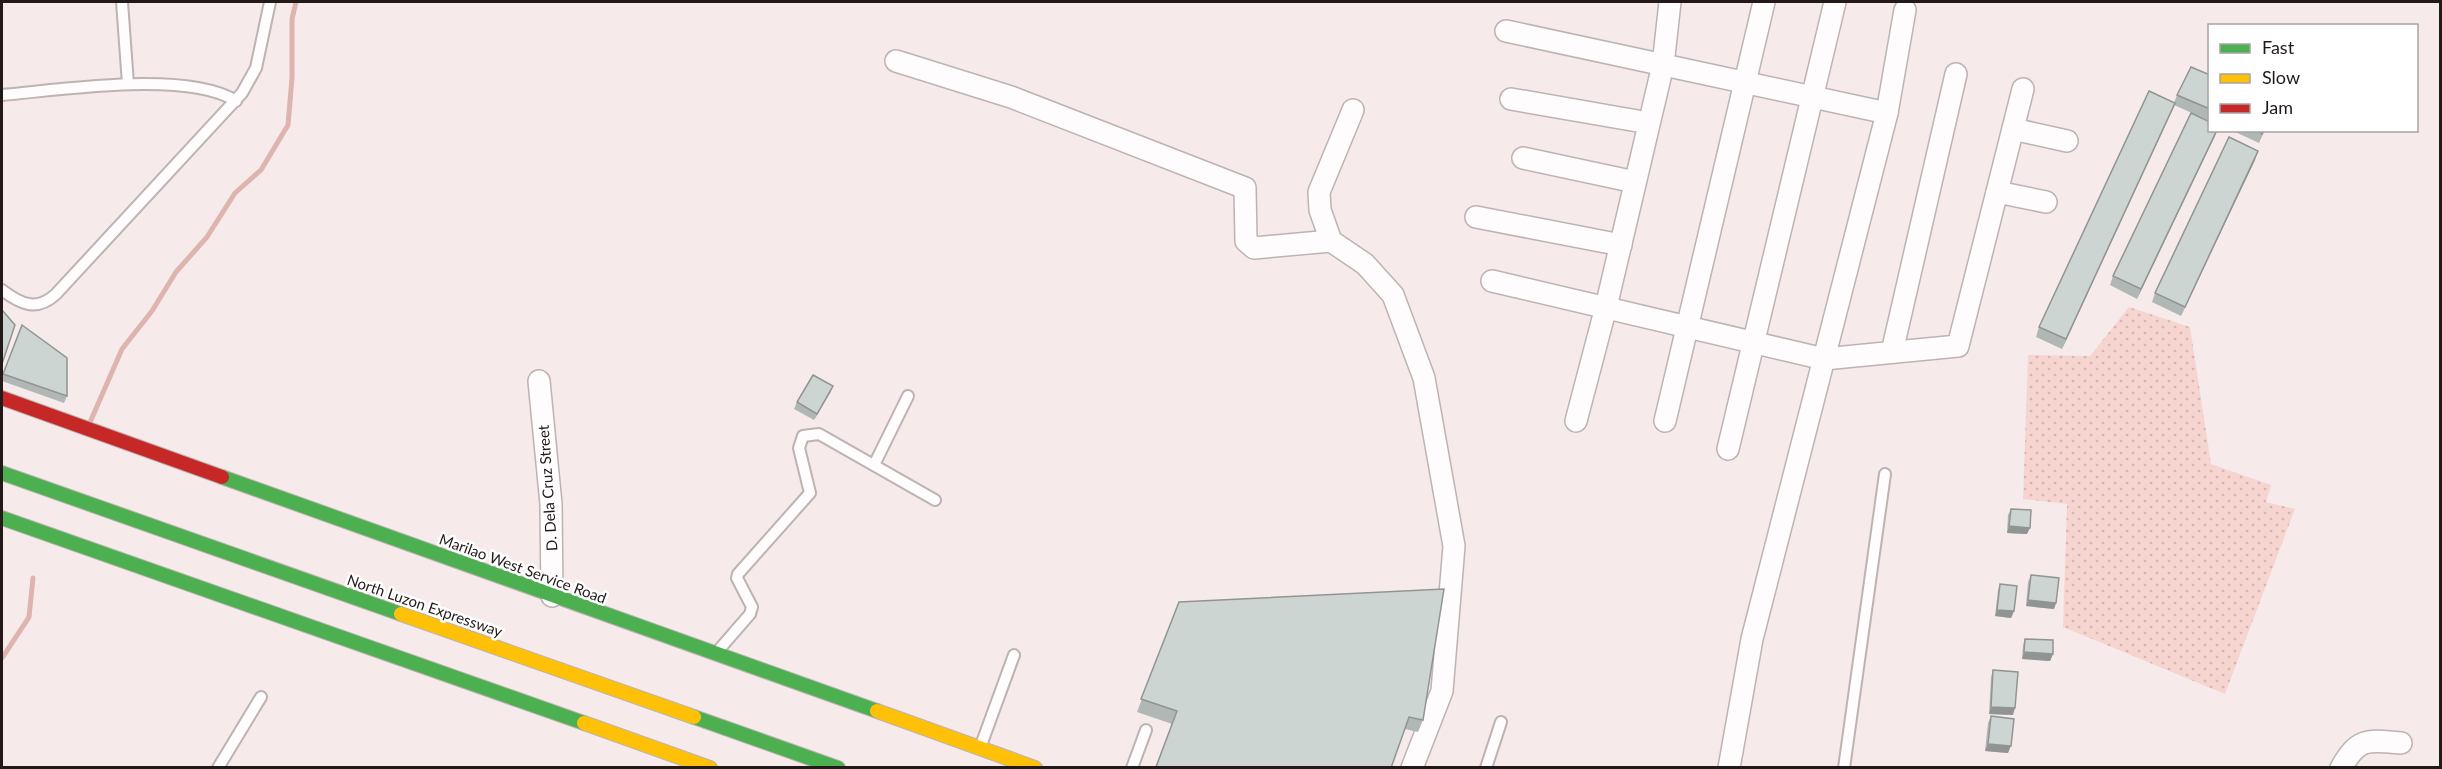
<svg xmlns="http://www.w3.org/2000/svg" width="2442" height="769" font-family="Lato,sans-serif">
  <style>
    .grass { fill: url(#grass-dots) }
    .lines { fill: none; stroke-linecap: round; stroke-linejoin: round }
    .stream { stroke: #deb4af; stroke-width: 5 }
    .lane-casing { stroke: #bdb3b2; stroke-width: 14 }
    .street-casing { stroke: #bdb3b2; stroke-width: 24 }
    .fast-casing { stroke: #bdb3b2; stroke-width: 16 }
    .slow-casing { stroke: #bdb3b2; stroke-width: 16 }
    .jam-casing { stroke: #bdb3b2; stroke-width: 16 }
    .lane { stroke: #fefcfc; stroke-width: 10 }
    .street { stroke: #fefcfc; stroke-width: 21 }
    .fast { stroke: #4caf50; stroke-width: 14 }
    .slow { stroke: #ffc107; stroke-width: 14 }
    .jam { stroke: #c62828; stroke-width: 14 }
    .wall { fill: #b0b7b5 }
    .shaded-wall { fill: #909593 }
    .building { fill: #cdd5d2; stroke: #909593; stroke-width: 1.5 }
    .labels { text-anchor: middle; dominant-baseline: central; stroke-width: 5; stroke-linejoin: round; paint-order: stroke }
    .street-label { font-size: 15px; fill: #221918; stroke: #fff }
  </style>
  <defs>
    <pattern id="grass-dots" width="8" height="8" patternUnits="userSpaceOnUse" patternTransform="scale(1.5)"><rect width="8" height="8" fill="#f6d4d0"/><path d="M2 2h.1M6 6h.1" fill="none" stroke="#d3b5b2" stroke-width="1.8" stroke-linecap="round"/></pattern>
  </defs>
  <rect width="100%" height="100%" fill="#f6ebea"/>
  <polygon class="grass" points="2129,307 2190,327 2211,464 2271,485 2266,502 2295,509 2225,694 2063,627 2067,504 2023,499 2028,355 2090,356"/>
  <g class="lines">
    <g class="stream">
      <polyline points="91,420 122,349 152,311 176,272 207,237 235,193 261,170 288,125 292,78 292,19 296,2"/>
      <polyline points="2,658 29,617 33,578"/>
    </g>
    <g class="lane-casing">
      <g id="lane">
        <polyline points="122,2 128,84"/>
        <path d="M2 95C60 90 187 70 236 101"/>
        <path d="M2 290C20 304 37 312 56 294L242 93 256 68 270 2"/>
        <polyline points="874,465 908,396"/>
        <polyline points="717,652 750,614 752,607 737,578 738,574 810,493 799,448 803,436 819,434 935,500"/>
        <polyline points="980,748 1014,655"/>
        <polyline points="218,768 261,697"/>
        <polyline points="1132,768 1146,730"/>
        <polyline points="1486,768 1501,722"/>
        <polyline points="1844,768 1885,474"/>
      </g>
    </g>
    <g class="street-casing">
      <g id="street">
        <polyline points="1506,31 1887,113"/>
        <polyline points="896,61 1011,97 1245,188 1246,241 1254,248 1331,241 1365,264 1393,295 1424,378 1454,546 1442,691 1412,768"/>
        <polyline points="1511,99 1649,123"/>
        <polyline points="2013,129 2067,141"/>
        <polyline points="1523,158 1635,182"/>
        <polyline points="1997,192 2046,202"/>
        <polyline points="1476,217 1621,245"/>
        <polyline points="1331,241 1320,210 1319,192 1353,110"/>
        <polyline points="1492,281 1824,359 1958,346 2023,89"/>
        <polyline points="1892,352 1956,74"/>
        <polyline points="539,381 551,504 552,596"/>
        <polyline points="1576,421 1606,307 1663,65 1670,2"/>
        <polyline points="1665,421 1764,2"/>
        <polyline points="1728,449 1835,2"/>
        <polyline points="1729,768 1752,639 1887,113 1905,10"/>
        <path d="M2341 768C2359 737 2367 740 2401 743"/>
      </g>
    </g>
    <g class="fast-casing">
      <g id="fast">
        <polyline points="2,473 401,614"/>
        <polyline points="222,477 877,711"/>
        <polyline points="2,518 584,723"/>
        <polyline points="694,717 838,768"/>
      </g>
    </g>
    <g class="slow-casing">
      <g id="slow">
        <polyline points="401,614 694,717"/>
        <polyline points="877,711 1035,768"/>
        <polyline points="584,723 710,768"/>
      </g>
    </g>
    <g class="jam-casing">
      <polyline id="jam" points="2,398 222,477"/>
    </g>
    <use href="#lane" class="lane"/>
    <use href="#street" class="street"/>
    <use href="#fast" class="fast"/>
    <use href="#slow" class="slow"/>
    <use href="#jam" class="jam"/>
  </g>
  <g class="wall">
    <polygon points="2210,75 2210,121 2174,105 2062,349 2036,337 2039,327 2174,103 2177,95"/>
    <polygon points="2217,130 2137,299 2110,285 2113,276"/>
    <polygon points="2231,130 2265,130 2259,143"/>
    <polygon points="2255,160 2181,316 2152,302 2155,293"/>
    <polygon points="22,325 67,396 64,403 2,381 2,378"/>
    <polygon points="833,386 830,393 814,420 794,409 797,402"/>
    <polygon points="2011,509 2027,534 2007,533 2008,515"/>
    <polygon points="2031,575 2056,603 2054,609 2026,606 2028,582"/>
    <polygon points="2000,584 2014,611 2011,618 1995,616 1998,590"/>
    <polygon points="1179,602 1423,720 1418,732 1405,729 1391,768 1155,768 1172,724 1137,712"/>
    <polygon points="2025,639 2053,654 2050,661 2022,659 2023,645"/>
    <polygon points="1993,670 2013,715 1989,714 1991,677"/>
    <polygon points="1991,716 2008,753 1985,751 1988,723"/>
  </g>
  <g class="shaded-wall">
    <polygon points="2175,103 2171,113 2062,349 2066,339"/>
    <polygon points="2217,130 2215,136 2137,299 2141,289"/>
    <polygon points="2258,151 2255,160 2181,316 2185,307"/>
    <polygon points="833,386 830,393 814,420 817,414"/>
    <polygon points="2009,526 2030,528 2027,534 2007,533"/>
    <polygon points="2028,600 2056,603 2054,609 2026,606"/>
    <polygon points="1997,610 2014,611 2011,618 1995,616"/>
    <polygon points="2024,652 2053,654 2050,661 2022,659"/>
    <polygon points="1991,707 2015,708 2013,715 1989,714"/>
    <polygon points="1988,744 2011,746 2008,753 1985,751"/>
  </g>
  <g class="building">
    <polygon points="2191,67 2210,75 2210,109 2177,95"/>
    <polygon points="2149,91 2175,103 2066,339 2039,327"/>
    <polygon points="2191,113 2210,122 2210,130 2217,130 2141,289 2113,276"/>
    <polygon points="2256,130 2264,130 2262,134"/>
    <polygon points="2229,137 2258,151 2185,307 2155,293"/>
    <polygon points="2,310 15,325 2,364"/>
    <polygon points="22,325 67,358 67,396 3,374"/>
    <polygon points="813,375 833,386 817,414 797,402"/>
    <polygon points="2011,509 2031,510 2030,528 2009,526"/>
    <polygon points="2031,575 2059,578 2056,603 2028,600"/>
    <polygon points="2000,584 2017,586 2014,611 1997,610"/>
    <polygon points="1444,589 1423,720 1409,717 1391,768 1159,768 1156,767 1177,711 1141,699 1179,602"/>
    <polygon points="2025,639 2053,640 2053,654 2024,652"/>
    <polygon points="1993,670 2018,672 2015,708 1991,707"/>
    <polygon points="1991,716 2014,719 2011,746 1988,744"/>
  </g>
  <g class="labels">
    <g class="street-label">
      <text transform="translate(547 488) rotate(-94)">D. Dela Cruz Street</text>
      <text transform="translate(523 568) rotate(20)">Marilao West Service Road</text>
      <text transform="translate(425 605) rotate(19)">North Luzon Expressway</text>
    </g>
  </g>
  <rect width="2442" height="769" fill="none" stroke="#221918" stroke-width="6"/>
  <rect x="2208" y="24" width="210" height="108" fill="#ffffff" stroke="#a7a3a3" stroke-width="1.5"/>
  <rect x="2220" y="44" width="30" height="9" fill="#4caf50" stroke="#a7a3a3" stroke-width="1.5"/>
  <text x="2262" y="54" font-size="18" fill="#221918">Fast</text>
  <rect x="2220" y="74" width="30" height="9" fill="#ffc107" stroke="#a7a3a3" stroke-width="1.5"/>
  <text x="2262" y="84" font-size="18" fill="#221918">Slow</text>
  <rect x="2220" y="104" width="30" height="9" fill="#c62828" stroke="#a7a3a3" stroke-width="1.5"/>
  <text x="2262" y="114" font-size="18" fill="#221918">Jam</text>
</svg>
